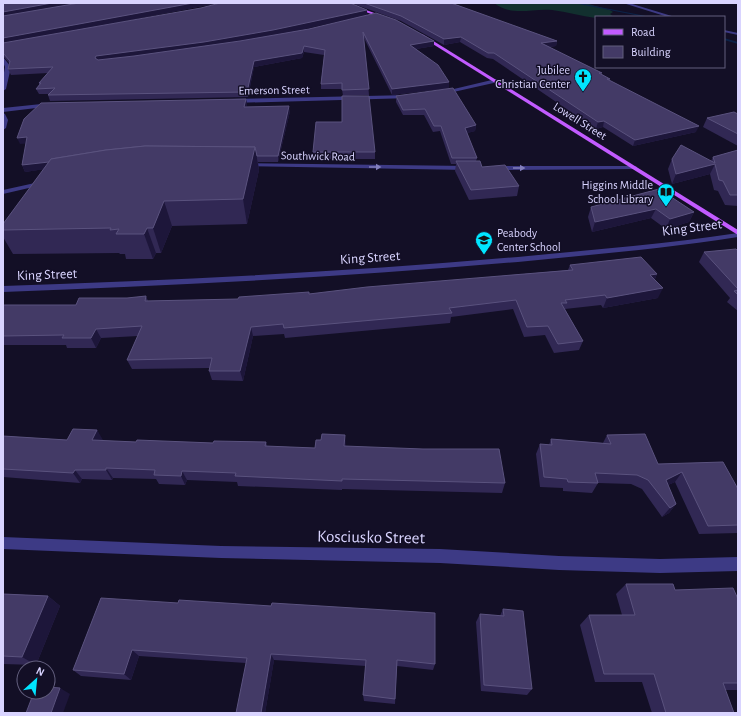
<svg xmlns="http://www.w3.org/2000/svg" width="741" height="716" font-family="'Alegreya Sans',sans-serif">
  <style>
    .green { fill: #12302f }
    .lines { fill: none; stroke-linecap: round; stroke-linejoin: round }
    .stream { fill: #0c2248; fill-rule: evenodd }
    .street { fill: #3d3a85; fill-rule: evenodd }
    .primary { fill: #c25bff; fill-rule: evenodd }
    .wall { fill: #312854 }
    .shaded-wall { fill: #1d163a }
    .building { fill: #433a66; stroke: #5a527e }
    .oneway { fill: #837fbc }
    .labels { text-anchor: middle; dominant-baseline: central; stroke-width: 3; stroke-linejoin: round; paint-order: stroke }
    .far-poi-label { font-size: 12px; fill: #d9d4ff; stroke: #130f26; text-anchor: end }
    .far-street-label { font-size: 12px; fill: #d9d4ff; stroke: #130f26 }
    .street-label { font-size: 14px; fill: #d9d4ff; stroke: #130f26 }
    .near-street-label { font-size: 17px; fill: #d9d4ff; stroke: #130f26 }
  </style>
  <rect width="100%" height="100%" fill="#130f26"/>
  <path class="green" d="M494 3H585L610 10 613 12 610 14 614 17H596V18C581 16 567 12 552 10 531 8 513 17 494 3Z"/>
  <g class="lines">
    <g class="stream">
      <polygon points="574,3 579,3 651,17 645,17"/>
      <polygon points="724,38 738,42 738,44 724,40"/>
    </g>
    <g class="street">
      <polygon points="623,3 629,3 675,17 668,17"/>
      <polygon points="724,30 738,33 738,35 724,32"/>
      <polygon points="3,57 11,67 6,89 3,91 3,78 5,67 3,62"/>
      <polygon points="496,79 499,81 498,82 440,95 437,93"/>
      <polygon points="409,95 411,96 411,98 233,103 230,101 233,99"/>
      <polygon points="51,103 54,105 53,106 3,112 3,108"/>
      <polygon points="3,113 5,114 8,120 6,128 3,130"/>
      <polygon points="244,163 468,166 471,168 468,170 242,166 242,164"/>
      <polygon points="635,166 637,167 637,169 494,170 491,168 494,166"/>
      <polygon points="44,181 48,183 46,184 3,194 3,190"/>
      <path d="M738 233V237C669 248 598 254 528 261 353 277 178 285 3 292V286C178 280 353 272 528 256 598 249 668 244 738 233Z"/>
      <polygon points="3,537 221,546 440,549 559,556 660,559 738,557 738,571 660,573 559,570 440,563 221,558 3,549"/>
    </g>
    <g class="primary">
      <polygon points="341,3 347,3 388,18 385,19"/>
      <polygon points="422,34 738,230 738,235 420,36"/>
    </g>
  </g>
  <g class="wall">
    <polygon points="3,3 219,3 87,28 367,10 367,15 283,33 309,29 376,13 434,41 434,46 416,49 449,82 449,88 392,95 364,38 369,95 343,96 342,89 321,89 321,84 324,55 304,52 302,58 254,67 248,97 50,101 48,95 49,94 39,94 36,89 39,85 39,83 48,73 11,75 8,69 9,63 3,56"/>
    <polygon points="351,3 451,3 557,41 556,46 549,47 610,79 609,80 696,132 633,146 603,127 596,129 493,59 487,58 460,42 444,45 401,21"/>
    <polygon points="396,96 476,125 475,131 467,133 477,158 476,161 482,167 519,186 517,196 469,200 455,171 456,164 451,164 440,131 433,132 424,115 403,115 396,102"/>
    <polygon points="246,99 247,104 246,107 290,111 278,162 258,162 259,170 247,224 172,226 161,253 156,253 153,259 126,259 125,254 120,254 119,253 13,254 3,237 3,224 44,169 25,172 22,165 26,143 20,144"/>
    <polygon points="738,114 738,146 703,127 707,118"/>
    <polygon points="738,150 738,206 725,205 718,191 714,190 710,174 672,184 668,169 672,159 711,161 713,157"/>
    <rect x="313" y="152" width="62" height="7"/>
    <polygon points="659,189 694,212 689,222 666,229 651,218 592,232 588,217 591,207"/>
    <polygon points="738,251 738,311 727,302 730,298 699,262 704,252"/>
    <polygon points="570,265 657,274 655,279 658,298 603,308 601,305 565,309 583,341 579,350 554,353 545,335 524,337 513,309 451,317 450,323 285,338 284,334 253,336 243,381 212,380 209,371 209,368 132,369 127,360 138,336 101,338 96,348 67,348 66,345 3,345 3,305 76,305 146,296 148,301 238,299 309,294 568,270"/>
    <polygon points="97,430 102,441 136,442 213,443 266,442 267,446 315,448 346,445 346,446 505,483 502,493 342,489 342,490 238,486 237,482 187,480 185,485 159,484 156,479 113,478 112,480 82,479 80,483 3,477 3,436 67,440"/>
    <polygon points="607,435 658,464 738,489 738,533 699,534 675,482 668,485 676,504 669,513 662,517 642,489 631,484 598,483 592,493 563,491 563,488 540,487 536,454 540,444 549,445 551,439 603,443"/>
    <polygon points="626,584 738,599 738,690 725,690 734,713 652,713 642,682 595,682 580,625 589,615 622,615 616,594"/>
    <polygon points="3,594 48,596 60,606 36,665 3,664"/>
    <polygon points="101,598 435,664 433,670 397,666 395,704 364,701 363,695 366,666 274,660 265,713 236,713 246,663 139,656 131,680 81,676 73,670"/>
    <polygon points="503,609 532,689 527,695 481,691 476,622 480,614 500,616"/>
  </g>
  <g class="shaded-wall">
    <polygon points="52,3 80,3 3,17 3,12"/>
    <polygon points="193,3 219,3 3,44 3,38"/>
    <polygon points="367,10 367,15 274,36 205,48 98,62 95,58 96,56"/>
    <polygon points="461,37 460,42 444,45 444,39"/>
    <polygon points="434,41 434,46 410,50 410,45"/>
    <polygon points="557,41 556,46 540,48 541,43"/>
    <polygon points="304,46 304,52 302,58 254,67 248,97 247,92 254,61"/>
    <polygon points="449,82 449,88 392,95 392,89"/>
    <polygon points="246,99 247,104 245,113 244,107"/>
    <polygon points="289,106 290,111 278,162 278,156"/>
    <polygon points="604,121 603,127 596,129 598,122"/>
    <polygon points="476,125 475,131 464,134 465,128"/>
    <polygon points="699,126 696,132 633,146 635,140"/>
    <polygon points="27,137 30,143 20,144 17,138"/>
    <polygon points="255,147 259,170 247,224 243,199"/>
    <polygon points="71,158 74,165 25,172 22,165"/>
    <polygon points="715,164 710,174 672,184 676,174"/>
    <polygon points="164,201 172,226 161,253 153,228"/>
    <polygon points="656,209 651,218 592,232 595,222"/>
    <polygon points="694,212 689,222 666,229 670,219"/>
    <polygon points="147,228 156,253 153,259 144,234"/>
    <polygon points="657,274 653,283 650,275"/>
    <polygon points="663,288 658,298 603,308 607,298"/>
    <polygon points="251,327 253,336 243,381 240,371"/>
    <polygon points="96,329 101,338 96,348 91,338"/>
    <polygon points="97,430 103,440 99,450 92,440"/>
    <polygon points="345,435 346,445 345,456 344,446"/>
    <polygon points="106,468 113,478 112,480 106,470"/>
    <polygon points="75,470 82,479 80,483 73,473"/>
    <polygon points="182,471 187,480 185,485 181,476"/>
    <polygon points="682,472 675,482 659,489 666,480"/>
    <polygon points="676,504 669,513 662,517 670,508"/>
    <polygon points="48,596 60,606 36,665 22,657"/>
    <polygon points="132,650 139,656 131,680 124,674"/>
    <polygon points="271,654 274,660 265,713 261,713"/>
    <polygon points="60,688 70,694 63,713 51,713"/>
  </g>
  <g class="building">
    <polygon points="3,3 52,3 3,12"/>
    <polygon points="79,3 193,3 3,38 3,16"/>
    <polygon points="220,3 350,3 367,10 273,30 204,42 96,56 95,58 98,60 134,56 240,41 309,29 376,13 396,20 434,41 410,45 438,65 449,82 392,89 363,32 369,89 342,90 342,83 321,84 325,50 304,46 302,53 254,61 247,92 48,95 55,88 36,89 41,83 39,83 53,67 8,69 10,61 3,53 3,43 201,8"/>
    <polygon points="364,3 451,3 557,41 541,43 602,73 599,73 610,79 607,79 699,126 635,140 604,121 598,122 494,53 488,53 461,37 444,39 401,16"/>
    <polygon points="453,88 476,125 465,128 477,158 452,158 441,126 434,126 425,109 403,110 396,96"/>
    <polygon points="342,96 369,96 375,152 313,152 316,122 342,122"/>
    <polygon points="246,99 244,107 289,106 278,156 257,156 255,147 145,146 106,150 51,159 49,162 22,165 27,137 17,138 24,119 41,103"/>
    <polygon points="734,112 738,114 738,134 707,118"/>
    <polygon points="681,145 715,163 713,157 738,150 738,195 730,195 723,181 719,180 715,164 676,174 672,159"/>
    <polygon points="145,146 255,147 243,199 164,201 153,228 147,228 144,234 116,234 119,229 110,230 111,228 3,230 3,224 51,159 106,150"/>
    <polygon points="456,161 480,161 482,167 505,165 519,186 471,190"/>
    <polygon points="659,189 694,212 670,219 656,209 595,222 591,207"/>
    <polygon points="736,249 738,251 738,289 704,252"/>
    <polygon points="641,257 657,274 650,275 663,288 607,298 605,295 565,300 567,303 561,303 583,341 558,344 548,326 527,327 516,300 449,308 452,313 284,328 283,324 251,327 240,371 209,371 212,358 127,360 142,326 96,329 91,338 62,338 64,335 3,336 3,305 76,305 79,298 127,298 146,296 145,301 238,299 239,297 309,292 309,294 367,287 573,270 570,265"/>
    <polygon points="738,290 738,295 734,291"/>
    <polygon points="73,429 97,430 92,440 136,442 137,440 213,443 214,441 266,442 265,446 315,448 316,440 321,440 322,434 345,435 344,446 423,449 499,449 505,483 342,479 342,481 235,476 236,473 182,471 181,476 154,475 155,470 106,468 106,470 75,470 73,473 3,469 3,436 67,440"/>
    <polygon points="645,434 658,464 723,462 738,489 738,525 708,526 682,472 666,480 676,504 670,508 648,480 637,475 595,473 598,483 568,482 567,479 544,477 540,444 552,445 551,439 611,444 607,435"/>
    <polygon points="626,584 673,584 675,590 733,588 738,599 738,683 723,683 734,713 666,713 654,674 604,674 589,615 635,615"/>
    <polygon points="3,594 48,596 22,657 3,656"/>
    <polygon points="101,598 178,603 179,600 271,606 272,603 435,613 435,664 397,660 395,699 363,695 366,660 271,654 261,713 236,713 247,658 132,650 124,674 73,670"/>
    <polygon points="503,609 523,611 532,689 484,685 480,614 504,616"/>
    <polygon points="48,687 60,688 51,713 26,713 34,692 48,692"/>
  </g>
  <defs><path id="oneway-solid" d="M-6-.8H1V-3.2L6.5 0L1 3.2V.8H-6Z"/></defs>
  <g class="oneway">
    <use href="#oneway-solid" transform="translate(375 167)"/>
    <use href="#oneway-solid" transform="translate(519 168)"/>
  </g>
  <defs>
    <g id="church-pin" transform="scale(0.9)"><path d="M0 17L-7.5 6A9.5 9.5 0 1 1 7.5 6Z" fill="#00e5ff" stroke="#130f26"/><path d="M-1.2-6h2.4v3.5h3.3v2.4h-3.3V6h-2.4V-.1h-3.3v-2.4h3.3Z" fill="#111"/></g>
    <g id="library-pin" transform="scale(0.9)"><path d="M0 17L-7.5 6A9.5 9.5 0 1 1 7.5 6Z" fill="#00e5ff" stroke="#130f26"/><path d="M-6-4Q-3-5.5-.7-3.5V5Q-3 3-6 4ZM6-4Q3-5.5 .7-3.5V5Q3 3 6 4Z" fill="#111"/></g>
    <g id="school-pin" transform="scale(0.9)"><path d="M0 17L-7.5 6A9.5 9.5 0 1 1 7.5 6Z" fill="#00e5ff" stroke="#130f26"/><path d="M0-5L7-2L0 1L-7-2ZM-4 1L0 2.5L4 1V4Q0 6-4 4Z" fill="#111"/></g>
  </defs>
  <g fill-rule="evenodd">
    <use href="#church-pin" x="583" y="77"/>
    <use href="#library-pin" x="666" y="192"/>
    <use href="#school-pin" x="484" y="240"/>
  </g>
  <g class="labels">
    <g class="far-poi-label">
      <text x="570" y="70">Jubilee<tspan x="570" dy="14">Christian Center</tspan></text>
      <text x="653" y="185">Higgins Middle<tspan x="653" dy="14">School Library</tspan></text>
      <text x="497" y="233" text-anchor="start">Peabody<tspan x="497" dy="14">Center School</tspan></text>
    </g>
    <g class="far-street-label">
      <text transform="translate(274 90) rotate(-1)">Emerson Street</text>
      <text transform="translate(580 121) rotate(32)">Lowell Street</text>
      <text transform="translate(318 156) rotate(1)">Southwick Road</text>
    </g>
    <g class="street-label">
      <text transform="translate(692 228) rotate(-7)">King Street</text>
      <text transform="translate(370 258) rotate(-4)">King Street</text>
      <text transform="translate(47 275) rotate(-2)">King Street</text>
    </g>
    <g class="near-street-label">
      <text transform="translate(371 537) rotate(1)">Kosciusko Street</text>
    </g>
  </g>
  <rect width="741" height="716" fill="none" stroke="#d9d4ff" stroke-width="8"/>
  <rect x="595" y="16" width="130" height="52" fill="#130f26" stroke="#625e7d"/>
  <rect x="603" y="29" width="20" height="6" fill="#c25bff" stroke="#625e7d"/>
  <text x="631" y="36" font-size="12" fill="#d9d4ff">Road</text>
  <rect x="603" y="46" width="20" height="12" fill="#433a66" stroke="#625e7d"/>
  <text x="631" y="56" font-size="12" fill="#d9d4ff">Building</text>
  <g transform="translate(36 680) rotate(27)"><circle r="19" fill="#130f26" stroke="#625e7d"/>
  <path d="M0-3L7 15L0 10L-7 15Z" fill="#00e5ff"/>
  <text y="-6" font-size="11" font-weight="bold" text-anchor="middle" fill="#d9d4ff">N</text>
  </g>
</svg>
